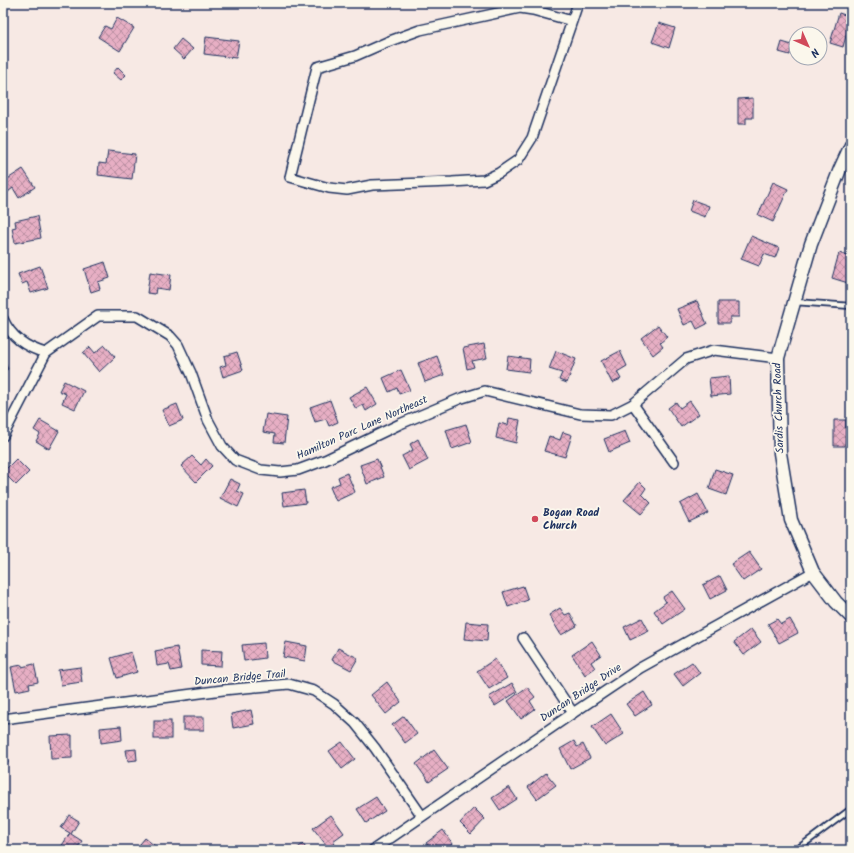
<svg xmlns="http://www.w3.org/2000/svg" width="854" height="853" font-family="Kalam,sans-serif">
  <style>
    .building { fill: url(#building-cross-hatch); stroke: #1b2f5e }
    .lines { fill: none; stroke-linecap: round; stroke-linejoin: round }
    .service-casing { stroke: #1b2f5e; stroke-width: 8 }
    .minor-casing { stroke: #1b2f5e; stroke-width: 12 }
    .tertiary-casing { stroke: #1b2f5e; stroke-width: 15 }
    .service { stroke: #fbf7ec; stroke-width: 4.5 }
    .minor { stroke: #fbf7ec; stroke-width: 9 }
    .tertiary { stroke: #fbf7ec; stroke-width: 12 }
    .poi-dot { fill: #d1495b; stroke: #fbf7ec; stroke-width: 1.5 }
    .labels { text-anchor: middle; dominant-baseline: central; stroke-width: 3.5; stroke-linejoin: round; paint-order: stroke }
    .street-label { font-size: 11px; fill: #1b2f5e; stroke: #fbf7ec }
    .poi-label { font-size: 11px; font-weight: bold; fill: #1b2f5e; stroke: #fbf7ec; text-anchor: start }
  </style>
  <defs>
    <pattern id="building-cross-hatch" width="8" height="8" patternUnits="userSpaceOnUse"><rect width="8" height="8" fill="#e7afc4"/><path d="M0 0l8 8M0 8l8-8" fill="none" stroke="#ba8fa2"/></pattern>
  </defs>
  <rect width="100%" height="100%" fill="#f7e9e4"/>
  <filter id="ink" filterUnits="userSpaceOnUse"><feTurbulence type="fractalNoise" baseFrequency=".025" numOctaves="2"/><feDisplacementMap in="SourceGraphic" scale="8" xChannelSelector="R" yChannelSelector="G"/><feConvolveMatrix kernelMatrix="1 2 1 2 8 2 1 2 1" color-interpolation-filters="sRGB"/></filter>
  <g filter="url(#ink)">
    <g class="building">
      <polygon points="839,13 851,17 843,47 830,43"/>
      <polygon points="117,18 134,28 120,51 98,37 105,26 111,29"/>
      <polygon points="659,23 675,28 669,48 652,42"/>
      <polygon points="206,37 239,41 236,58 204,54"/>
      <polygon points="181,39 193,49 184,59 173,49"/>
      <polygon points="782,42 792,45 790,55 779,52"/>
      <polygon points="118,67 126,75 121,80 113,73"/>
      <polygon points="753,98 753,118 746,118 746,124 738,124 738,99"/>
      <polygon points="108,151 135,154 132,179 98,175 99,163 106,164"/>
      <polygon points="23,169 35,187 19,198 13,188 8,192 3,185 3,182"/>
      <polygon points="773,182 788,189 773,222 758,215"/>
      <polygon points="693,200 709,206 705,217 689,211"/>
      <polygon points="37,216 41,238 15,243 12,228 16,227 15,221"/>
      <polygon points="751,236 779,248 775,258 764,254 759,266 741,259"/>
      <polygon points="839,253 851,257 851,274 848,283 832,278"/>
      <polygon points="105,262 110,278 98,282 100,289 91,292 84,269"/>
      <polygon points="40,266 48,288 31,293 27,282 22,284 18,274"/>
      <polygon points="150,272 171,275 169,290 156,288 155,294 147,293"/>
      <polygon points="697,301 707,324 697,329 693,321 684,325 677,309"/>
      <polygon points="718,302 739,302 739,317 730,317 730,323 718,323"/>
      <polygon points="658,325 667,337 660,343 663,347 653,355 641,338"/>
      <polygon points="484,344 487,358 472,361 474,367 467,369 463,348"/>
      <polygon points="105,345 115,357 99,372 83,353 90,347 95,353"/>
      <polygon points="556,351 576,359 567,383 559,380 562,373 549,369"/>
      <polygon points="620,351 627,366 617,372 621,379 612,383 601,361"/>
      <polygon points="237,352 243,370 223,377 220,367 226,365 224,356"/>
      <polygon points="437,356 444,375 425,382 418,363"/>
      <polygon points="508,356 530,359 529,372 506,369"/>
      <polygon points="4,361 8,369 3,372 3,362"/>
      <polygon points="401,370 410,390 399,394 397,388 389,392 383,378"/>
      <polygon points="729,376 730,394 711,396 709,378"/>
      <polygon points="64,381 84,391 75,409 62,403 66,394 59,391"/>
      <polygon points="367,387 377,404 366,411 363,405 356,409 349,397"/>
      <polygon points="330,400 338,422 329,426 326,419 315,422 310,407"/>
      <polygon points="690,401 699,414 681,427 668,408 676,402 680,408"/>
      <polygon points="177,404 183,420 169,426 162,410"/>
      <polygon points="266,414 287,417 284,443 274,442 275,434 263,432"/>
      <polygon points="509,418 520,420 516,443 496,438 499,423 508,425"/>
      <polygon points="40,420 59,431 49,449 36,441 40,434 34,430"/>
      <polygon points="834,420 846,420 845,446 834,446"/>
      <polygon points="466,424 472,442 452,449 446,430"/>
      <polygon points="625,431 630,443 609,452 604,439"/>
      <polygon points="563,432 572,435 565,457 544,451 549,436 560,440"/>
      <polygon points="418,439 428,460 409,470 402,456 413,450 410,444"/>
      <polygon points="192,456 201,465 206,459 212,466 196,482 181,466"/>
      <polygon points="16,459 29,472 16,485 3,472"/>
      <polygon points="377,459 384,477 367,484 360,465"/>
      <polygon points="715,469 733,475 726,495 709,489"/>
      <polygon points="347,473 355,492 336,501 330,487 340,483 338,477"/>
      <polygon points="230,479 240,484 237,491 244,494 238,507 220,498"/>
      <polygon points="640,482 646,488 642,494 651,503 641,514 624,500"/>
      <polygon points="304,490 306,503 284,506 282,493"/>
      <polygon points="698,494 708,513 689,522 680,504"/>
      <polygon points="749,552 761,569 743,581 731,564"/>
      <polygon points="720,576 727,590 710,599 703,585"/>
      <polygon points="523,586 528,600 508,607 503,592"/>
      <polygon points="672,591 685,609 663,624 654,611 666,602 663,597"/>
      <polygon points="560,608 565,615 570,613 577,626 561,635 549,615"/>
      <polygon points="642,618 649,631 630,640 624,627"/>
      <polygon points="777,619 781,624 790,619 798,633 779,643 768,624"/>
      <polygon points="466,622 488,624 487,641 464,639"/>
      <polygon points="751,629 761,642 744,655 734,642"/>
      <polygon points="592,641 601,655 591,662 595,668 585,675 572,655"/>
      <polygon points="286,642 307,646 305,661 283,657"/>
      <polygon points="264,643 265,658 244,661 242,645"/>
      <polygon points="177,647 181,669 171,671 169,664 157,666 155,651"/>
      <polygon points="338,648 358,658 351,670 332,660"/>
      <polygon points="201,650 222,651 221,666 201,665"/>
      <polygon points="131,652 137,672 117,678 111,658"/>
      <polygon points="495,659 507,678 489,689 477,671"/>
      <polygon points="692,662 700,673 683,686 674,674"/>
      <polygon points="34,664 38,682 29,684 30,688 16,691 11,667 22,665 22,667"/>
      <polygon points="80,667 82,682 61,685 58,670"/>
      <polygon points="387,682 401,702 386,714 371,695"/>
      <polygon points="512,683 517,692 495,706 489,697"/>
      <polygon points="527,687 535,697 530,701 535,709 521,719 508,701"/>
      <polygon points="644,692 652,705 635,716 626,704"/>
      <polygon points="251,710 254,724 233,728 231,714"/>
      <polygon points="611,714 624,734 605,746 592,727"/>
      <polygon points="404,716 417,734 405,743 392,725"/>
      <rect x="183" y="717" width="21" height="13"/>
      <rect x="154" y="721" width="17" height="18"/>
      <polygon points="121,726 122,740 101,743 100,728"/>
      <polygon points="72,735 72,758 51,759 50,736"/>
      <polygon points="3,741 8,763 3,764"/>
      <polygon points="574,741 577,747 583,744 590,758 570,769 560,749"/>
      <polygon points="342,742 355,759 342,769 329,751"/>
      <polygon points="136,749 137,760 128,761 126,750"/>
      <polygon points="434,750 448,769 429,782 416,764"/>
      <polygon points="546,773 556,785 537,799 528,787"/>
      <polygon points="509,787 517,799 500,810 492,798"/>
      <polygon points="376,797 385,811 366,823 357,809"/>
      <polygon points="474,808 485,819 471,834 460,823"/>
      <polygon points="69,815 79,821 71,834 82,841 76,850 59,850 70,833 61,828"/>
      <polygon points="331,815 344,833 333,841 336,846 330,850 313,828"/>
      <polygon points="443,830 453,844 444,850 431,850 426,843"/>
      <polygon points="145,838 160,850 135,850"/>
      <polygon points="303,844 307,850 295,850"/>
    </g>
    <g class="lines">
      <g class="service-casing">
        <g id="service">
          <polyline points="795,302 851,306"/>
          <polyline points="796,850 851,809"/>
        </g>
      </g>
      <g class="minor-casing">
        <g id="minor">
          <polyline points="572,21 533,10 520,8 420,30 387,42 355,56 317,67 290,177 329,188 347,190 372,185 452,182 484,180 499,173 518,160 532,138 572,21 578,3"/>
          <path d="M3 319C11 337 27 348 46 353"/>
          <polyline points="633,404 674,462"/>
          <polyline points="3,436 46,353 98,316 137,316 170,336 178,345 191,373 208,420 222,446 235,460 261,470 280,472 298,470 325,460 400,424 459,399 485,391 580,414 611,415 633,404 686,359 714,350 778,358"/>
          <polyline points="523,638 573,713"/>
          <polyline points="3,719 223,690 289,684 314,691 334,704 355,723 375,748 422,816"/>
          <polyline points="373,850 573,713 640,668 813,572"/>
        </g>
      </g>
      <g class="tertiary-casing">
        <polyline id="tertiary" points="851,145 840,169 811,244 778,358 780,453 791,520 813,572 836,602 851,617"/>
      </g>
      <use href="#service" class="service"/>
      <use href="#minor" class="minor"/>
      <use href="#tertiary" class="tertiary"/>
    </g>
  </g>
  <circle class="poi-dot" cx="535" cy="519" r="4"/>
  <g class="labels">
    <g class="street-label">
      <text transform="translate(779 408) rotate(-92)">Sardis Church Road</text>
      <text transform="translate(362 428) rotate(-24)">Hamilton Parc Lane Northeast</text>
      <text transform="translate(240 678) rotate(-5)">Duncan Bridge Trail</text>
      <text transform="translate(581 693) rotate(-34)">Duncan Bridge Drive</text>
    </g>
    <g class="poi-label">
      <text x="543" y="513">Bogan Road<tspan x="543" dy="13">Church</tspan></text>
    </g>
  </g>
  <rect width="854" height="853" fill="none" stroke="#fbf7ec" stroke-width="16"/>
  <rect x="8" y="8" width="838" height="837" fill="none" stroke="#1b2f5e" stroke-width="1.5" filter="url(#ink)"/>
  <g transform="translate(808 46) rotate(135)"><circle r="19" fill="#fbf7ec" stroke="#a1a7b3"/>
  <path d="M0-3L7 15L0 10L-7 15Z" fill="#d1495b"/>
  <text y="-6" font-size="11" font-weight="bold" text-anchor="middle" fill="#1b2f5e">N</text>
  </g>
</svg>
